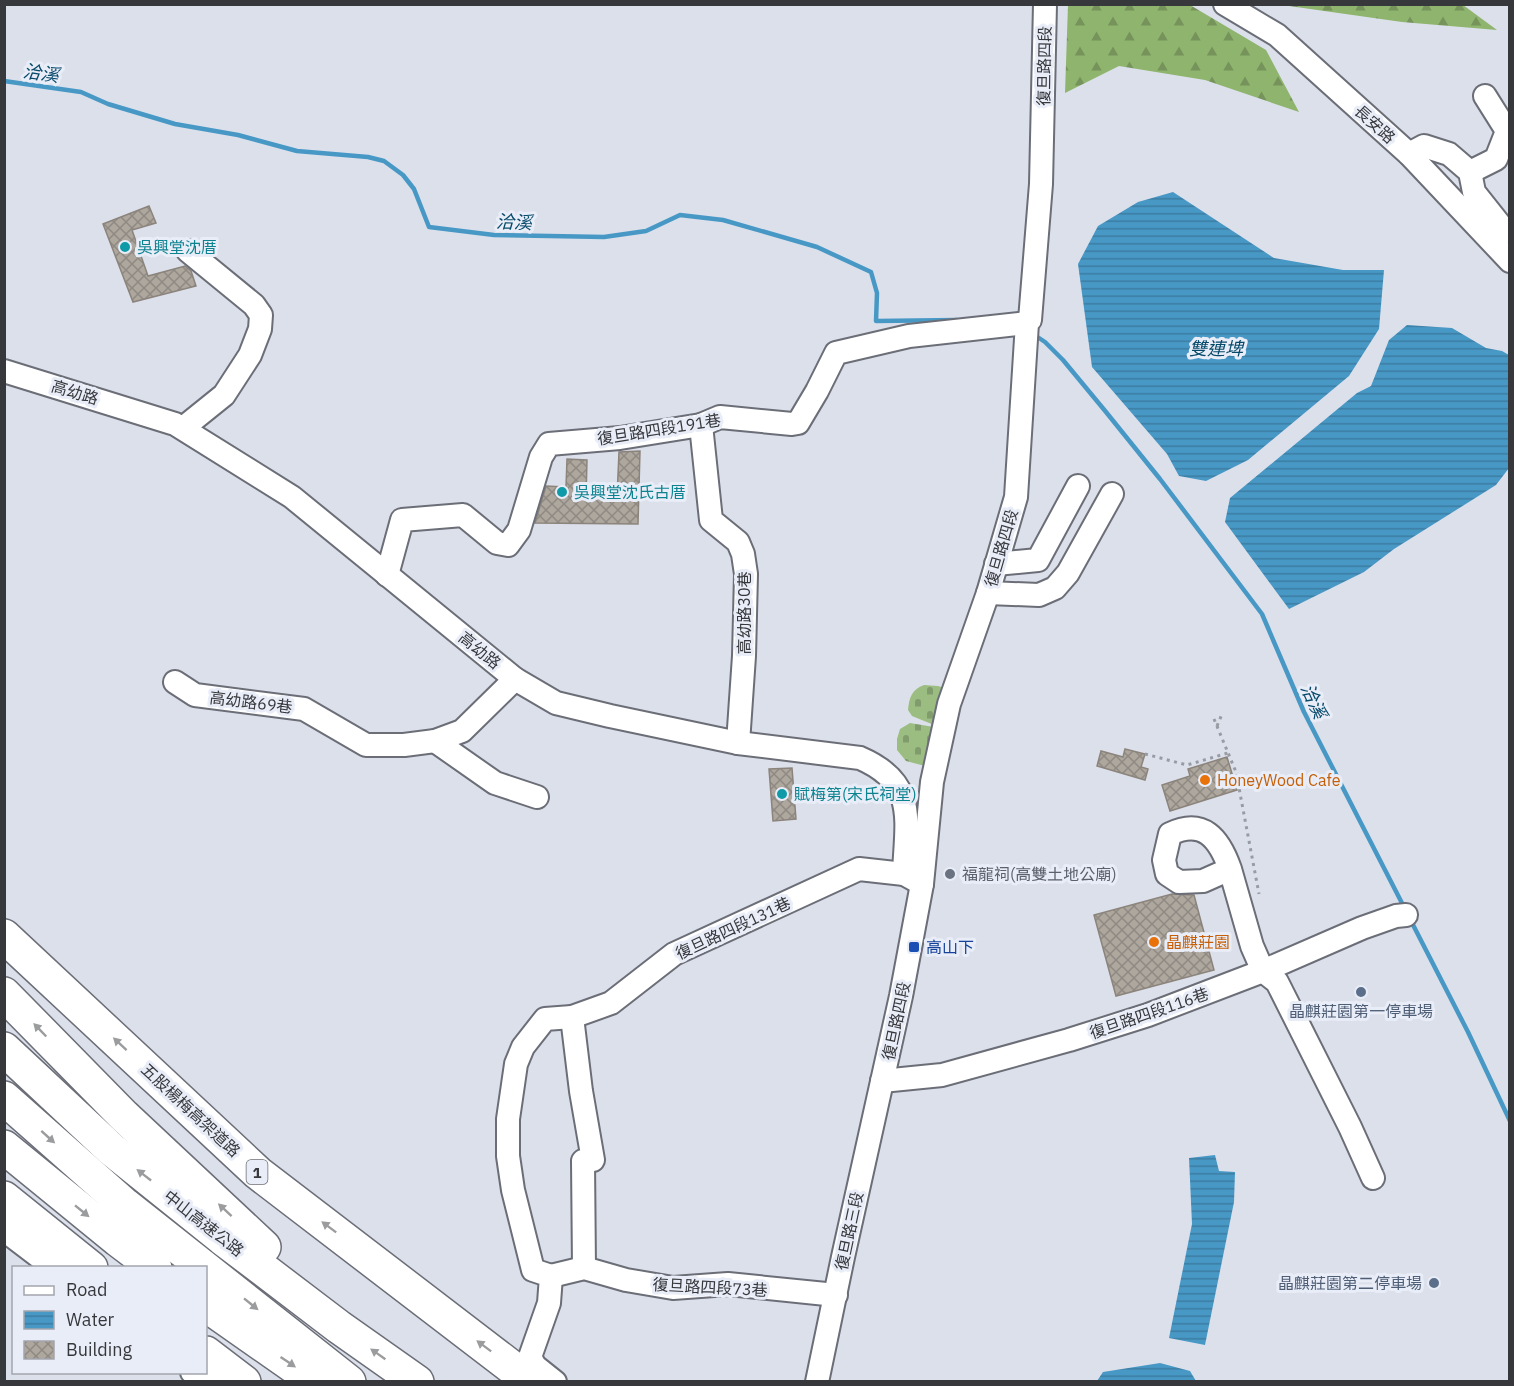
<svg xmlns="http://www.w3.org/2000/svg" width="1514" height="1386" font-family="'IBM Plex Sans','Noto Sans TC',sans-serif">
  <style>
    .forest { fill: url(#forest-firs) }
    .cemetery { fill: url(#cemetery-stones) }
    .water { fill: url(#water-rules) }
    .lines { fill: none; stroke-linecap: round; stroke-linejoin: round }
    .stream { stroke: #4898c6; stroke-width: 4.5 }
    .building { fill: url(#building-cross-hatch); stroke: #8b847c; stroke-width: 1.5 }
    .minor-casing { stroke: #6b6e77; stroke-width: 26 }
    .highway-casing { stroke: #6b6e77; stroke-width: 36 }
    .path { stroke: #989ba3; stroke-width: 3; stroke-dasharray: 3 4.5; stroke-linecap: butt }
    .minor { stroke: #fff; stroke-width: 22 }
    .highway { stroke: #fff; stroke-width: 33 }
    .oneway { fill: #9b9c9e }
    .culture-dot { fill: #0f9aa8; stroke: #e9edf8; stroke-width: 2 }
    .food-dot { fill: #e8710a; stroke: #e9edf8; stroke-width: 2 }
    .worship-dot { fill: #6b7280; stroke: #e9edf8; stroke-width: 2 }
    .transit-dot { fill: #1a4fb4; stroke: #e9edf8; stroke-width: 2 }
    .service-dot { fill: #5c6f8a; stroke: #e9edf8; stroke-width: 2 }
    .labels { text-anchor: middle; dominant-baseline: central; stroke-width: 6; stroke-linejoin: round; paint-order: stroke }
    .shield { fill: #e9edf8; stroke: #6c6e74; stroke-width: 1.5 }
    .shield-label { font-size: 15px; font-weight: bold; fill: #37383c }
    .street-label { font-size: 16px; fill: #37383c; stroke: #e9edf8 }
    .culture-label { font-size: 16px; fill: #0d838f; stroke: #e9edf8; text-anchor: start }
    .food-label { font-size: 16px; fill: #c56008; stroke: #e9edf8; text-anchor: start }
    .worship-label { font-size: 16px; fill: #5b616d; stroke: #e9edf8; text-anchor: start }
    .transit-label { font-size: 16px; fill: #164399; stroke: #e9edf8; text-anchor: start }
    .service-label { font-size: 16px; fill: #4e5e75; stroke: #e9edf8 }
    .water-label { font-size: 18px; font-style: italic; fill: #064969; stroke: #e9edf8 }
  </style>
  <defs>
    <pattern id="forest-firs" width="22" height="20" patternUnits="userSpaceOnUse" patternTransform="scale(1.5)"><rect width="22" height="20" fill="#8eb46d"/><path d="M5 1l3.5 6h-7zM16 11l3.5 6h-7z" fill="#75935b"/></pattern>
    <pattern id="cemetery-stones" width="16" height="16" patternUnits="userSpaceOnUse" patternTransform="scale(1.5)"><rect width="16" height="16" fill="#9cbd82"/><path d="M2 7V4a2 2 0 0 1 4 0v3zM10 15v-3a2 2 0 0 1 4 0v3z" fill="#809b6c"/></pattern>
    <pattern id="water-rules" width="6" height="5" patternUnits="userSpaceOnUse" patternTransform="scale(1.5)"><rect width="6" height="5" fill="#4898c6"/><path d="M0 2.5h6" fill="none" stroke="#3d7da2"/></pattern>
    <pattern id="building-cross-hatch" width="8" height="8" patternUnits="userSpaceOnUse" patternTransform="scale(1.5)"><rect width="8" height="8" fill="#aea79e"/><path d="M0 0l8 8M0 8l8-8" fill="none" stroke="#8e8982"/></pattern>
  </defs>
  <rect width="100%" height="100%" fill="#dce0eb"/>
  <g class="forest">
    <polygon points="1068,5 1190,5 1266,50 1299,112 1205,80 1119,66 1065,93"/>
    <polygon points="1282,5 1463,5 1497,30 1402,22"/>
  </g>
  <g class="cemetery">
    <path d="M924 685 938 686 945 688 934 725 912 716 908 710C909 698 912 689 924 685Z"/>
    <polygon points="910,723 934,727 925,766 906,761 897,750 897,739 900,729"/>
  </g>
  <g class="water">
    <polygon points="1173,192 1274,258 1343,270 1384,270 1379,329 1349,376 1248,460 1206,481 1179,476 1167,454 1092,367 1078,264 1098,226 1138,202"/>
    <polygon points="1407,325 1452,328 1486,348 1502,351 1509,355 1509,468 1496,485 1394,549 1364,572 1289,609 1225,522 1230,498 1357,393 1371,386 1389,340"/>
    <polygon points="1215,1155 1219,1171 1235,1172 1234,1202 1205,1345 1169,1338 1192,1224 1189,1158"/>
    <polygon points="1160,1363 1190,1371 1196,1381 1097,1381 1103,1372"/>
  </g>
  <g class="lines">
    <g class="stream">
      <polyline points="4,81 81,92 108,104 175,124 238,135 297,151 368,157 384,161 403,175 414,189 429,227 494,235 604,237 646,231 680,215 723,220 817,247 871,272 877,293 876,321 957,320"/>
      <polyline points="1033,334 1045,342 1063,360 1106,412 1160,479 1262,614 1304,712 1405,909"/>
      <polyline points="1410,919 1468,1032 1510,1121"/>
    </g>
  </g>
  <g class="building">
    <polygon points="149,206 156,223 132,230 148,276 185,266 191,271 196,286 133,302 103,224"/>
    <polygon points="640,451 638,524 535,523 546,486 566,487 567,459 587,460 586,498 617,498 619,452"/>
    <polygon points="1125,749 1145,754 1141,767 1148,769 1145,780 1097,766 1101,751 1123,757"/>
    <polygon points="1227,757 1237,790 1170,811 1162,785 1190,776 1188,769"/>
    <polygon points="792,768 796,819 773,821 769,769"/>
    <polygon points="1172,894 1194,895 1214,970 1116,996 1094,915"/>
  </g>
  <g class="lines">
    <g class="minor-casing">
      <g id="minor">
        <polyline points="1225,4 1277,35 1409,154 1510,261"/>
        <polyline points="1409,154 1424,146 1449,154 1470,172 1474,192 1501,226 1510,232"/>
        <polyline points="1470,172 1496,159 1507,131 1485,96"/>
        <path d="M4 371 175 424 292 497 515 679 556 703 610 716 738 743 860 758C918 783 906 820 904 874L922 884"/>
        <polyline points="701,425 711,520 738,542 743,554 746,574 744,656 738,743"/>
        <polyline points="183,428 224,395 250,355 260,329 261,315 254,305 188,251"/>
        <polyline points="996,564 1038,560 1078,486"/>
        <polyline points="387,575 402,520 463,515 497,543 508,545 519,530 541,457 549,444 620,438 701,425 720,417 792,424 798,423 817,391 836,353 909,336 1027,323"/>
        <polyline points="988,593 1039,595 1055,588 1068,573 1112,494"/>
        <polyline points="175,682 195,695 304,709 366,745 404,745 435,741 462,731 515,679"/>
        <polyline points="435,741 495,783 537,797"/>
        <path d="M1230 869 1203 881 1179 882 1167 874 1164 860 1170 834C1203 818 1219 838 1230 869L1252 946 1263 971 1277 982 1350 1127 1373 1178"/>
        <polyline points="572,1017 581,1091 593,1160"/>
        <polyline points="882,1081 942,1075 1069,1040 1148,1015 1263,971 1362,928 1396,916 1406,915"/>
        <polyline points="583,1161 584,1268"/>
        <polyline points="4,1230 54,1268"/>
        <polyline points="551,1276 584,1268 626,1280 673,1288 728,1284 836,1295"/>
        <polyline points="192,1372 204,1382"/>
        <polyline points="555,1382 535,1366 530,1357 549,1303 551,1276 533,1270 513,1190 508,1156 508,1119 516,1064 523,1047 545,1019 572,1017 611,1003 674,954 859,869 904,874"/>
        <polyline points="817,1382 843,1257 901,996 922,884 932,782 949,704 988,593 1016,497 1027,323 1030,320 1041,184 1045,4"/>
      </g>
    </g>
    <g class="highway-casing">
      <g id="highway">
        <polyline points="4,936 258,1173 531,1382"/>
        <polyline points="4,994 124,1116 264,1247"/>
        <polyline points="4,1049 111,1149 222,1238 339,1327 417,1382"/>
        <polyline points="4,1098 125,1205 349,1382"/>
        <polyline points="4,1147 118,1240 155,1268"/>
        <polyline points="4,1198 91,1268"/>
        <polyline points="206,1305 316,1382"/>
        <polyline points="206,1353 244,1382"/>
      </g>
    </g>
    <g class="path">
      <polyline points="1214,719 1236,772 1259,894"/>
      <polyline points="1217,726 1222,714"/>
      <polyline points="1145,754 1187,765 1228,753"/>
    </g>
    <use href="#minor" class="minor"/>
    <use href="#highway" class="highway"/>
  </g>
  <defs><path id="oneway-solid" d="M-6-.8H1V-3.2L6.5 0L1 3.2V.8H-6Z" transform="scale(1.5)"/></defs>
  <g class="oneway">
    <use href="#oneway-solid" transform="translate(40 1030) rotate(-134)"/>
    <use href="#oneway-solid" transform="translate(120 1044) rotate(-137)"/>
    <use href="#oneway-solid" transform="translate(48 1137) rotate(42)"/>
    <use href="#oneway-solid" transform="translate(144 1175) rotate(-142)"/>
    <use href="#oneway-solid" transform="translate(225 1210) rotate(-137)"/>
    <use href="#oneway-solid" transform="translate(82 1211) rotate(39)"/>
    <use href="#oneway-solid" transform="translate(329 1227) rotate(-143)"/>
    <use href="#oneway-solid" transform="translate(251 1304) rotate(39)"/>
    <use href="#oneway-solid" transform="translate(484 1346) rotate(-143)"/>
    <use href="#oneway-solid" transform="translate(378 1354) rotate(-145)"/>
    <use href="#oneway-solid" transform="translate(288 1362) rotate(34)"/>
  </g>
  <g class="culture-dot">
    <circle cx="125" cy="247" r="6"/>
    <circle cx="562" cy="492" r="6"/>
    <circle cx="782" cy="794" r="6"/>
  </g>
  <g class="food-dot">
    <circle cx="1205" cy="780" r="6"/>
    <circle cx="1154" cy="942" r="6"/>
  </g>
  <circle class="worship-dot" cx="950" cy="874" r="6"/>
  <rect class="transit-dot" x="908" y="941" width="12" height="12" rx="3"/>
  <g class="service-dot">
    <circle cx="1361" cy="992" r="6"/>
    <circle cx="1434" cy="1283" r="6"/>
  </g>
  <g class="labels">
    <rect class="shield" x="246.5" y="1160" width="21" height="24" rx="4.5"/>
    <g class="shield-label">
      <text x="257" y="1172">1</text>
    </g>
    <g class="street-label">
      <text transform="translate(1044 66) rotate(-89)">復旦路四段</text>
      <text transform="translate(1375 124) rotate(42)">長安路</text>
      <text transform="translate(75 392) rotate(17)">高幼路</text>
      <text transform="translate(659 429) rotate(-9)">復旦路四段191巷</text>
      <text transform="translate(1001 548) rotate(-74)">復旦路四段</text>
      <text transform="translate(744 613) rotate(-90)">高幼路30巷</text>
      <text transform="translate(480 650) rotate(39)">高幼路</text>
      <text transform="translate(251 702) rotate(7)">高幼路69巷</text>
      <text transform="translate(733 928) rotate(-25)">復旦路四段131巷</text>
      <text transform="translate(1149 1013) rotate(-19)">復旦路四段116巷</text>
      <text transform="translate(896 1021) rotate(-78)">復旦路四段</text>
      <text transform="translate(191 1110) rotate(43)">五股楊梅高架道路</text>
      <text transform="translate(204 1223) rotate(38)">中山高速公路</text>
      <text transform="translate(849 1231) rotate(-78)">復旦路三段</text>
      <text transform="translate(710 1287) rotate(3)">復旦路四段73巷</text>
    </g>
    <g class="culture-label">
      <text x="137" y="247">吳興堂沈厝</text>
      <text x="574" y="492">吳興堂沈氏古厝</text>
      <text x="794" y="794">賦梅第(宋氏祠堂)</text>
    </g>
    <g class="food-label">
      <text x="1217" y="780">HoneyWood Cafe</text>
      <text x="1166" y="942">晶麒莊園</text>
    </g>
    <g class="worship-label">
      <text x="962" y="874">福龍祠(高雙土地公廟)</text>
    </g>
    <g class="transit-label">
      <text x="926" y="947">高山下</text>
    </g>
    <g class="service-label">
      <text x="1361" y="1011">晶麒莊園第一停車場</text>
      <text x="1422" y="1283" text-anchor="end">晶麒莊園第二停車場</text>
    </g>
    <g class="water-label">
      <text transform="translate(41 73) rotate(8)">洽溪</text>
      <text transform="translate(514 222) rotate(2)">洽溪</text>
      <text x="1216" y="348">雙連埤</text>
      <text transform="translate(1314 701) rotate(65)">洽溪</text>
    </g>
  </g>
  <rect width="1514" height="1386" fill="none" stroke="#37383c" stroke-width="12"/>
  <rect x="12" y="1266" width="195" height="108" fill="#e9edf8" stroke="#a2a5ad" stroke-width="1.5"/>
  <rect x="24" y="1286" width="30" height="9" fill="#ffffff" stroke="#a2a5ad" stroke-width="1.5"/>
  <text x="66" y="1296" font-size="18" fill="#37383c">Road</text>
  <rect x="24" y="1311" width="30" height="18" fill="url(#water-rules)" stroke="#a2a5ad" stroke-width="1.5"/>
  <text x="66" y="1326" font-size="18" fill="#37383c">Water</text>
  <rect x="24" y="1341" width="30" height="18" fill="url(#building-cross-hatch)" stroke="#a2a5ad" stroke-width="1.5"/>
  <text x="66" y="1356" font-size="18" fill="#37383c">Building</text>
</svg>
